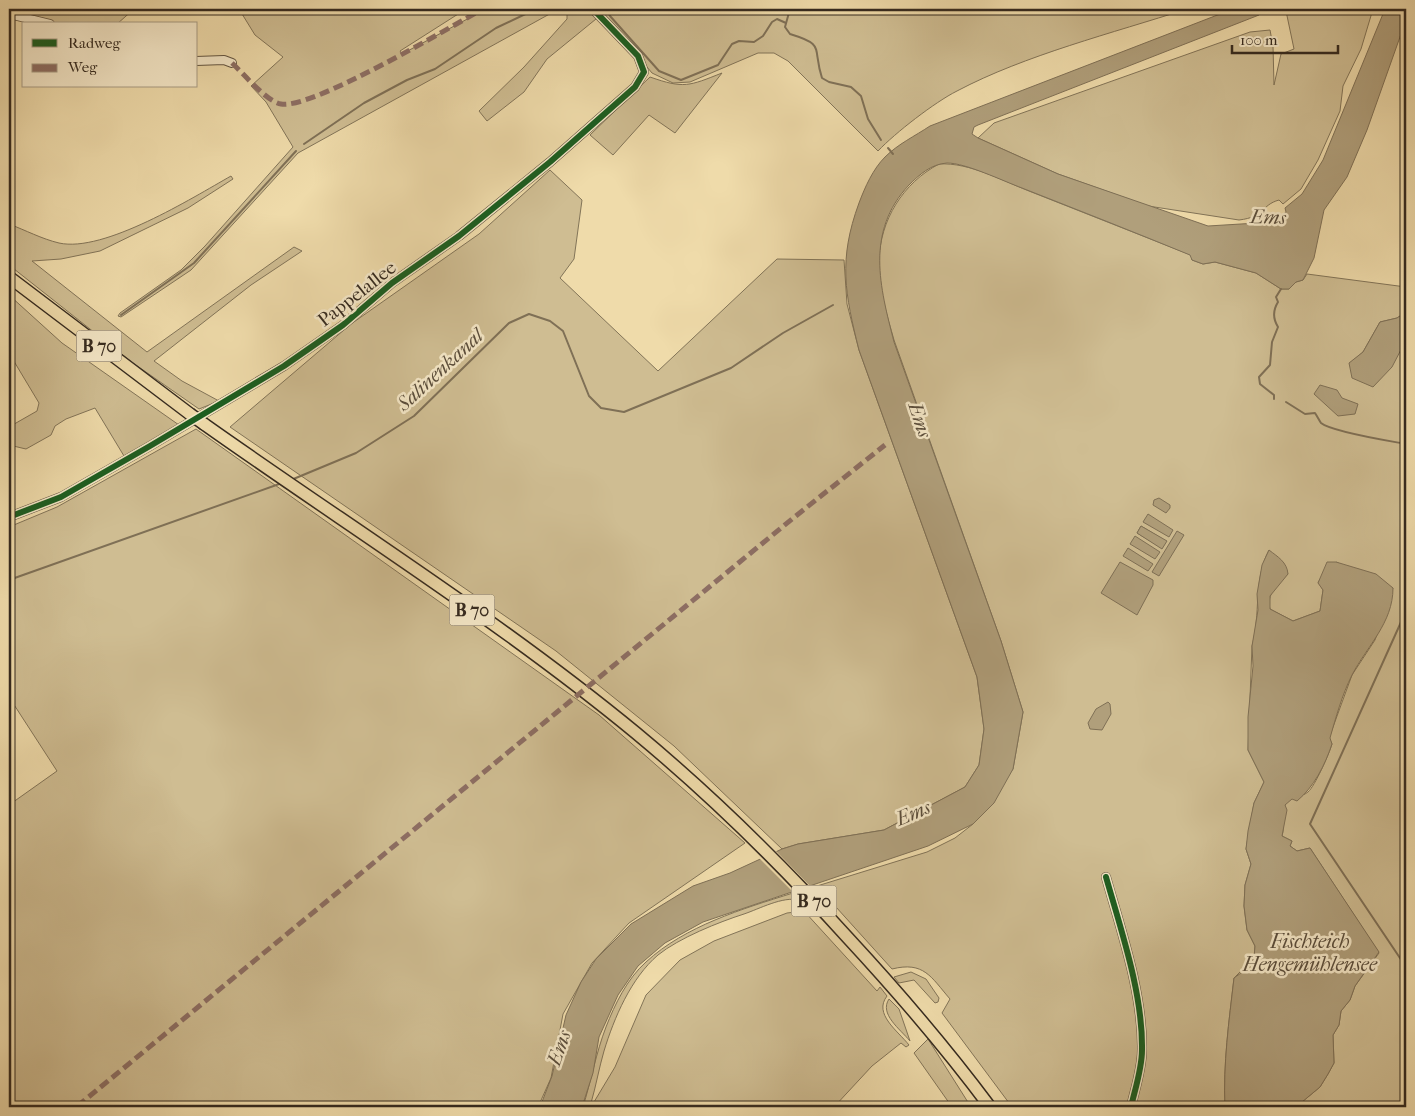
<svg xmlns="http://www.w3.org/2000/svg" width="1415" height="1116" font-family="'IM FELL French Canon',serif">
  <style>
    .green { fill: #cfbd92; stroke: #827458; fill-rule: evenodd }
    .water { fill: #b09f7b; stroke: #7f7056 }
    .pier { fill: #efdbaa }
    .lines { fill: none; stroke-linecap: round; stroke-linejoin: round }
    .stream { stroke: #7f7056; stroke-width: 2 }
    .street-casing { stroke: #645642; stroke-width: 10 }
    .primary-casing { stroke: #352a1f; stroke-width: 14 }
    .street { stroke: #f5e8c8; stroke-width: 8 }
    .primary { stroke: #efdbaa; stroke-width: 11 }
    .primary-bridge-casing { stroke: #352a1f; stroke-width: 14; stroke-linecap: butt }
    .primary-bridge { stroke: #efdbaa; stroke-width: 11 }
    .quiet { stroke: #8d6e63; stroke-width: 5; stroke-dasharray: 10 5; stroke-linecap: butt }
    .cycleway-casing { stroke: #f5e8c8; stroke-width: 9 }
    .cycleway { stroke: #1b5e20; stroke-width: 6 }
    .labels { text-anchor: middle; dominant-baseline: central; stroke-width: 5; stroke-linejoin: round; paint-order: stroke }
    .shield { fill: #f5e8c8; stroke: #6f6352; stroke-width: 1 }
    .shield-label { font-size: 18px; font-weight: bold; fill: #352a1f }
    .street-label { font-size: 19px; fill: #352a1f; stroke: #f5e8c8 }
    .water-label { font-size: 20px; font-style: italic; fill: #5a4d3b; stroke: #f5e8c8 }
  </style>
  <rect width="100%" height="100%" fill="#efdbaa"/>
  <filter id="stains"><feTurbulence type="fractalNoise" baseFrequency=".004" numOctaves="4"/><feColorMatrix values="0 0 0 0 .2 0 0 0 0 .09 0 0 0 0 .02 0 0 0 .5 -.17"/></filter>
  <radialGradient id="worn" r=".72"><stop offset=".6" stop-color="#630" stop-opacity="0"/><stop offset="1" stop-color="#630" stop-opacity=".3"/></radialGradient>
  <g class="green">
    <polygon points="9,9 134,9 117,24 33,24 9,17"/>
    <path d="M239 9H466L400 51 402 54 486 9H1187C1113 33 1025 55 957 91 935 102 895 133 878 151L788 61 774 53H758L690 82 673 83 652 73 599 9 596 19 547 59 524 92 487 121 479 111 524 67 567 19V11H555L298 153 191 270 121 317 118 316 120 313 181 270 205 246 293 147 266 102 251 86 283 57 255 35Z"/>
    <path d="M1292 9H1373L1361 49 1343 86 1340 111 1318 160 1301 189 1283 204 1279 200C1261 205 1265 217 1239 220L1148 206 1058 174 978 138 994 123 1250 32 1270 30 1273 46 1274 85 1281 54 1294 49 1286 11Z"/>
    <path d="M722 73 675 133 649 115 613 155 590 135 650 77C684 89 689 86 722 73Z"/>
    <path d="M939 164C970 162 1005 182 1034 193 1086 214 1139 234 1191 255L1192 260 1203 264 1215 262 1256 273 1281 289H1289L1296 282 1303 280 1307 274 1406 287V312L1397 318 1380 322 1363 352 1349 364 1402 346 1406 340V1107H1296L1320 1087 1328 1074 1334 1063 1333 1035 1339 1025 1341 1011 1350 1000 1355 986 1379 953 1310 848 1297 851 1290 846 1292 841 1282 836C1285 826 1282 816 1285 805 1288 796 1301 798 1308 792 1315 786 1329 754 1332 744L1329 738 1352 675 1375 640 1393 588 1336 562 1318 582 1323 590 1320 611 1293 621 1270 609C1266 594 1278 584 1288 574L1269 550C1253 580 1261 614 1252 646L1248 750 1264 782 1254 803 1246 849 1251 864 1245 885 1244 906 1247 930 1255 946 1254 958 1245 970 1240 972 1234 978C1229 1021 1223 1064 1225 1107H1012L942 1013 950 999C931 977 924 961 892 969L817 886 927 852 955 838 973 824 1013 769 1023 712 1001 641 894 340C887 315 878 288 879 261 880 220 903 183 939 164ZM1141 526 1166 541 1162 548 1137 533Z"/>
    <polygon points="550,170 582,200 574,259 560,278 658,371 777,259 844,260 847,304 859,350 977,677 984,729 979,765 965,787 884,830 798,844 782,849 674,746 556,651 230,427 351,324 479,234"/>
    <path d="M231 176 233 179 188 208 100 251 61 259 32 261 147 352 294 247 302 251 251 285 154 361 182 381 219 401 199 409 133 363 9 265V224C25 230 42 239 59 243 104 253 192 198 231 176Z"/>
    <polygon points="9,295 62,343 179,425 124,456 95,408 66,419 55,426 51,435 26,449 9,445 9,427 37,411 39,403 9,353"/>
    <polygon points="196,429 599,715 745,843 629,923 592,963 563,1014 551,1078 538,1107 9,1107 9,805 57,771 9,697 9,527 57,507"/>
    <path d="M793 893 799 900C783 896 759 909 744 914 719 922 679 938 658 955 631 978 614 1018 604 1051 599 1068 596 1086 591 1103L589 1107H583C591 1081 596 1053 606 1027 615 1004 627 979 646 962 685 926 742 909 793 893Z"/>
    <path d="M804 911 877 991 880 987 887 996C873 1014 898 1031 909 1045L906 1047 901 1043 872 1066 834 1107H591L615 1067 646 995 680 960 714 941 787 913Z"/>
    <polygon points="911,972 926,979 939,998 938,1002 935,1003 914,980 899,983 894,977"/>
    <path d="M889 999 899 1009 910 1041C900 1029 879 1014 889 999Z"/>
    <polygon points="928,1039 971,1107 952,1107 914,1053"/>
  </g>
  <g class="water">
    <path d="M1233 9H1265L1259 15 978 125 974 127 972 134 978 138 1058 174 1208 226 1274 222 1286 212 1285 208 1302 194 1323 160 1385 9H1406V20L1367 130 1347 177 1324 210 1314 258 1303 280 1296 282 1289 289H1281L1256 273 1215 262 1203 264 1192 260 1190 255C1134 232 1078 210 1022 188 1003 181 966 163 947 163 931 164 919 175 909 185 865 232 880 287 894 342L1001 641 1023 712 1013 769 994 803 973 824 928 846 703 922 665 943 638 966 618 995 599 1037 593 1073 582 1107H540L552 1076 566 1015 581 982 596 959 631 924 693 886 730 873 782 849 798 844 884 830 965 787 979 765 984 729 977 677 859 350C845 294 838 260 859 203 865 187 873 169 885 157 898 144 915 136 930 126Z"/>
    <polygon points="1406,312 1406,340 1392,367 1373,387 1352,378 1349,363 1363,352 1380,322 1397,318"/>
    <polygon points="1320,385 1337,390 1342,398 1358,404 1355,414 1338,416 1314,394"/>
    <polygon points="1159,498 1170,505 1170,508 1166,513 1153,505 1154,500"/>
    <polygon points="1148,514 1173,530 1169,537 1143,522"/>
    <polygon points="1141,526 1167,541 1162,549 1137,533"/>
    <polygon points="1177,531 1184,535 1159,576 1152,572"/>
    <polygon points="1135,536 1160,552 1155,559 1130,544"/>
    <polygon points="1128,548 1153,564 1148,571 1123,556"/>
    <path d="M1269 550C1278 557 1287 562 1288 574L1270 596V609L1293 621 1320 611 1323 590 1318 583 1327 562H1336L1376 574 1393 588C1393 623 1367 646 1352 675 1342 695 1336 717 1330 738L1332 744C1325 765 1314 787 1297 801L1292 799 1285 805 1287 810 1282 836 1292 841 1290 846 1297 851 1310 848 1379 952 1355 986 1350 1000 1341 1011 1339 1025 1333 1035 1334 1063 1328 1074 1320 1087 1296 1107H1225C1223 1064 1229 1021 1234 978L1245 970 1254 958 1255 946 1247 930 1244 906 1245 885 1251 864 1246 849 1248 831 1254 803 1264 782 1248 750V717L1253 666 1252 646 1258 610 1257 594 1262 565Z"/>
    <polygon points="1120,562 1153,580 1153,585 1137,615 1101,593"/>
    <polygon points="1108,702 1110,704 1111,714 1102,730 1090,729 1088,723 1096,709"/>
  </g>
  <polygon class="pier" points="775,850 812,888 794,893 758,857"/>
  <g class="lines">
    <g class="stream">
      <polyline points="584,9 587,11"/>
      <polyline points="606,9 610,16 659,71 681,80 718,65 732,44 739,41 754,42 763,36 772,22 777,19 786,23"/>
      <path d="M790 9 785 27 790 34C826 45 812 47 822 78L829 82 851 87 861 96 868 119 881 140"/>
      <polyline points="304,144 364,103 407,80 435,69 496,28 536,9"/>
      <polyline points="888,148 893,154"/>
      <polyline points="121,315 194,263 296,151"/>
      <path d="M1274 399V395L1260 384 1259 377 1270 365 1272 342 1278 327C1273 319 1273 310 1278 302L1276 297 1281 289"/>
      <path d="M1286 402 1305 414 1315 413C1317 416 1319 420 1321 423 1332 432 1390 441 1406 444"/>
      <polyline points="291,480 356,453 414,416 509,323 529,314 550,321 563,331 589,396 601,408 624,412 731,368 783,333 833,305"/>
      <polyline points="9,580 282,483"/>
      <polyline points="1406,611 1310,824 1406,967"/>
    </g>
    <g class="street-casing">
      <g id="street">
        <polyline points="9,14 50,24"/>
        <polyline points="196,61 224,60 232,63"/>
        <polyline points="9,517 61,497 150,446 284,366 343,325 392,283 459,236 550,162 635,87 644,72 638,56 593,9"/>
        <path d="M1106 877C1121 930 1143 994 1142 1050 1142 1069 1135 1089 1131 1107"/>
      </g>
    </g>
    <g class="primary-casing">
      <g id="primary">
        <polyline points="9,277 190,414"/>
        <path d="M204 424C348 526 500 621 636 733 712 796 782 865 848 938 898 992 946 1048 990 1107"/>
      </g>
    </g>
    <use href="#street" class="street"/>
    <use href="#primary" class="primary"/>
    <g class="primary-bridge-casing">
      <polyline id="primary-bridge" points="190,414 204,424"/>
    </g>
    <use href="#primary-bridge" class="primary-bridge"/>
    <g class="quiet">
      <path d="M232 63C243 73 267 102 281 104 311 110 450 27 483 9"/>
      <polyline points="82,1107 80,1104 792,519 885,445"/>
    </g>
    <g class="cycleway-casing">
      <g id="cycleway">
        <polyline points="9,517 61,497 150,446 284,366 343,325 392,283 459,236 550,162 635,87 644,72 638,56 593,9"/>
        <path d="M1106 877C1121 930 1143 994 1142 1050 1142 1069 1135 1089 1131 1107"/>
      </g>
    </g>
    <use href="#cycleway" class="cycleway"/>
  </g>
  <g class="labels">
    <g class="shield">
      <rect x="76.5" y="330.5" width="45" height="31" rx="4"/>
      <rect x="449.5" y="594.5" width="45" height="31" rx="4"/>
      <rect x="791.5" y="885.5" width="45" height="31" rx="4"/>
    </g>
    <g class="shield-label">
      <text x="99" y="346">B 70</text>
      <text x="472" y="610">B 70</text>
      <text x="814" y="901">B 70</text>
    </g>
    <g class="street-label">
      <text transform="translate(357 294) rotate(-38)">Pappelallee</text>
    </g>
    <g class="water-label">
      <text transform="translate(1268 217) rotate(2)">Ems</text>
      <text transform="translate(440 370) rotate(-43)">Salinenkanal</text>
      <text transform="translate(920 420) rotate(72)">Ems</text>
      <text transform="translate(913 813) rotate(-23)">Ems</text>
      <text x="1310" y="941">Fischteich<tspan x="1310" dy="23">Hengemühlensee</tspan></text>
      <text transform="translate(559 1048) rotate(-71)">Ems</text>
    </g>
  </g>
  <rect width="1415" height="1116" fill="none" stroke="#efdbaa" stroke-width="30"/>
  <rect x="10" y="10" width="1395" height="1096" fill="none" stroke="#352a1f" stroke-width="2.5"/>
  <rect x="15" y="15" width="1385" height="1086" fill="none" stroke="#352a1f"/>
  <rect x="22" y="22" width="175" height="65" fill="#f5e8c8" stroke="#a89c84"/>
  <rect x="32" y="39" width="25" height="8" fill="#1b5e20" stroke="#a89c84"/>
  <text x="68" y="48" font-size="15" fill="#352a1f">Radweg</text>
  <rect x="32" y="64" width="25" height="8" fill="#8d6e63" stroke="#a89c84"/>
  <text x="68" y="72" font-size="15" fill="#352a1f">Weg</text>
  <path d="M1232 45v8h106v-8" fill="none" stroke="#352a1f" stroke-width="2.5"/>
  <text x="1240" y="45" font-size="15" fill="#352a1f" stroke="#f5e8c8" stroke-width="4" paint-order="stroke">100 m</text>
  <rect width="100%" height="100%" filter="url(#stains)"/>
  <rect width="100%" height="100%" fill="url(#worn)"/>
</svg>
